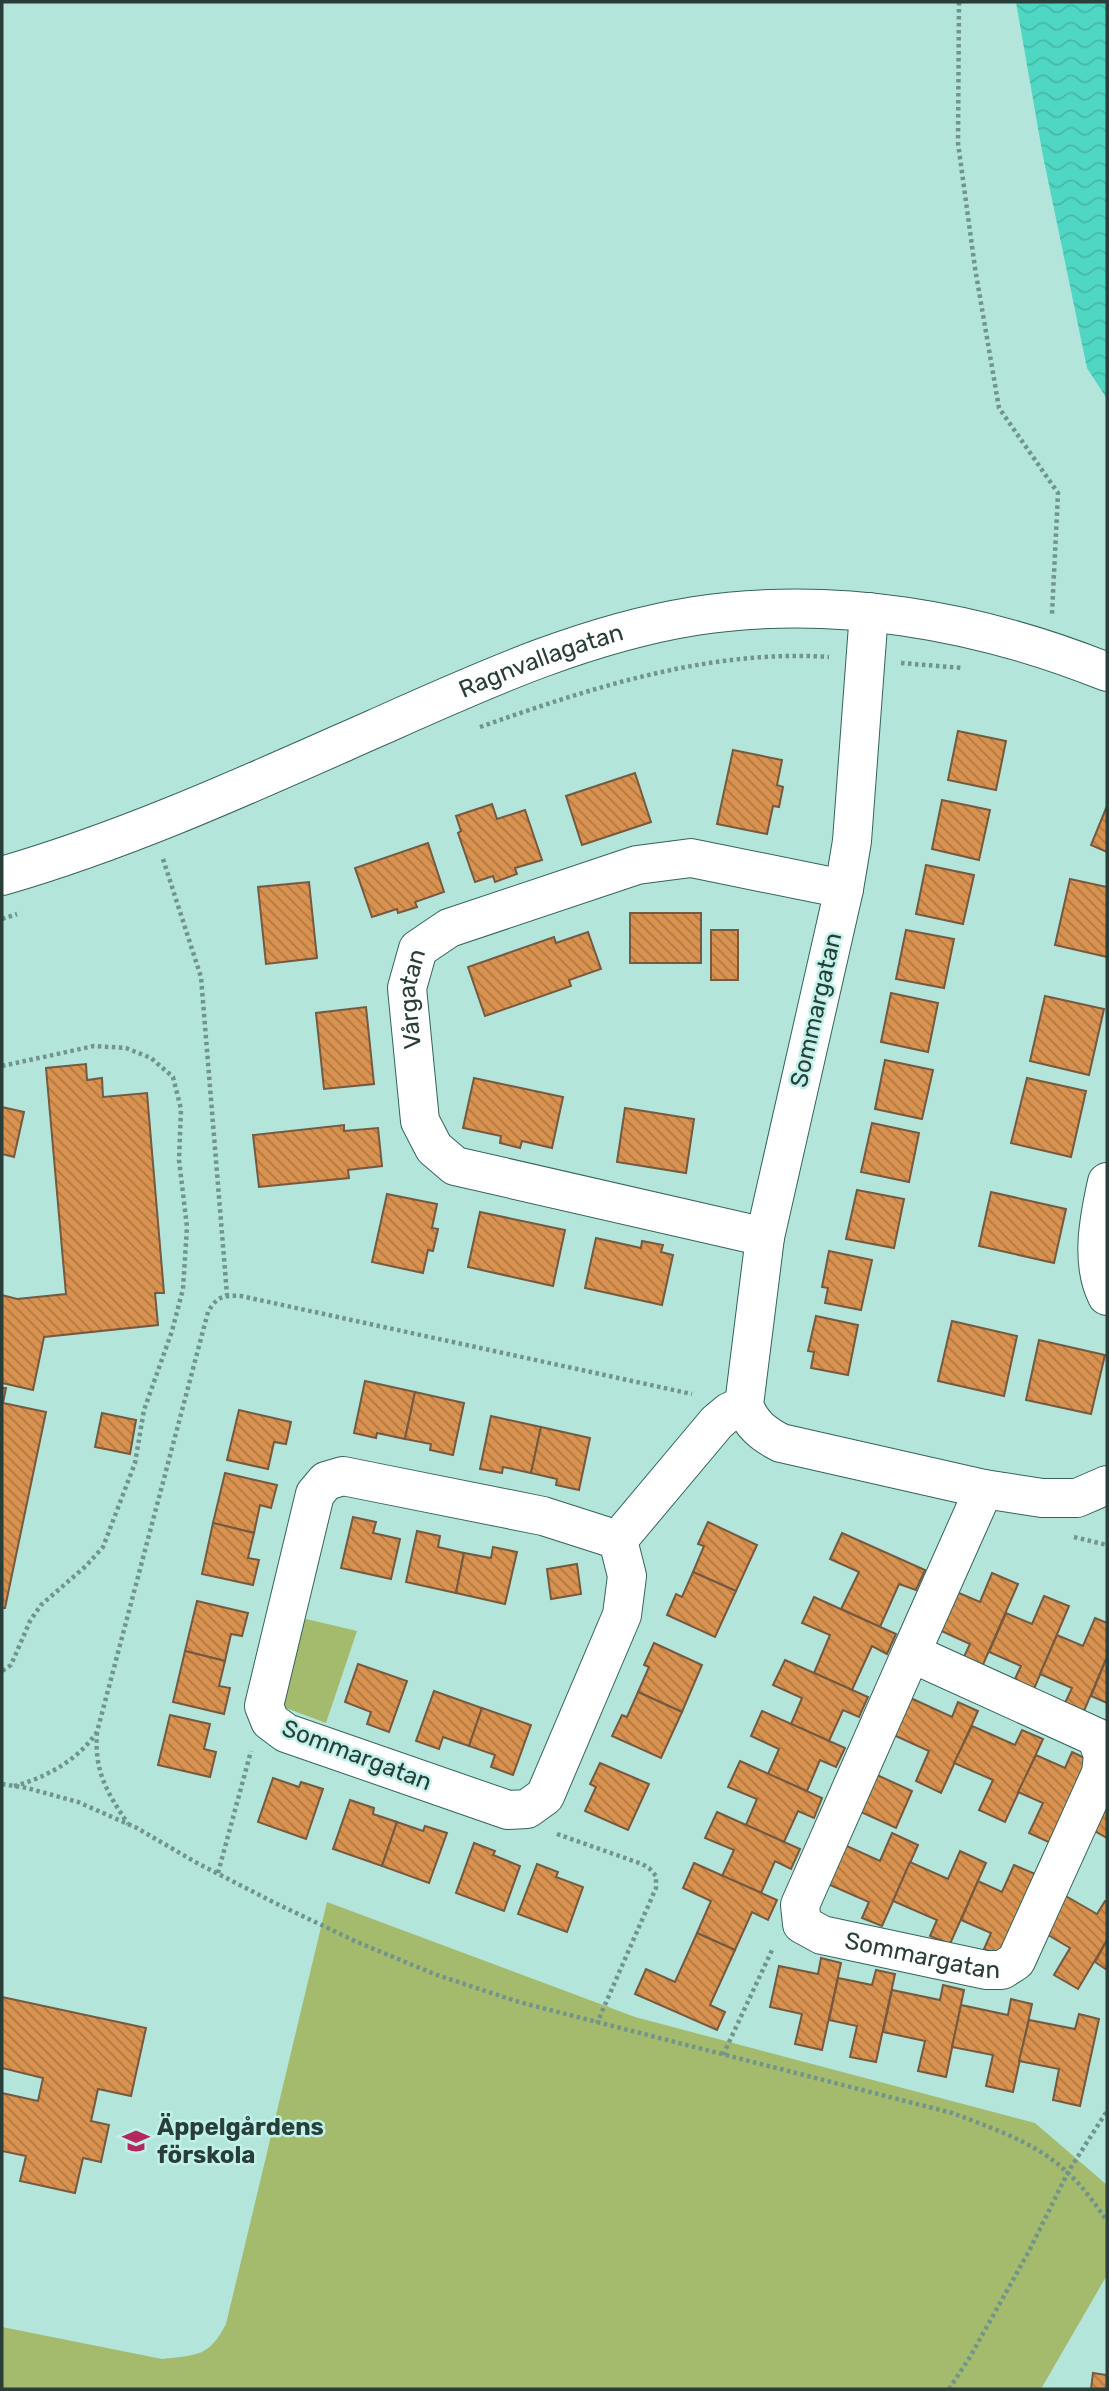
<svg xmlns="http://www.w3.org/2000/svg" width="1109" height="2391" font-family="Rubik,sans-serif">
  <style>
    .park { fill: #a4ba6d }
    .water { fill: url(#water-waves) }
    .building { fill: url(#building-back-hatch); stroke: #755940; stroke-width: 2 }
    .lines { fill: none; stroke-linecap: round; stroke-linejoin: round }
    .street-casing { stroke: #35635c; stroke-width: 40 }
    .path { stroke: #71958d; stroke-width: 4.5; stroke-dasharray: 3.5 3.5; stroke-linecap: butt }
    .street { stroke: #fff; stroke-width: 38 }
    .labels { text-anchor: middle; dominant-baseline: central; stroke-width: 5; stroke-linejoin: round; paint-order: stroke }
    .street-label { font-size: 24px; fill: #293d39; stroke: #c0f2e9 }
    .poi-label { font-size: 24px; font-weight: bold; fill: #293d39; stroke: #c0f2e9; text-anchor: start }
  </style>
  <defs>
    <pattern id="water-waves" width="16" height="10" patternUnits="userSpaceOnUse" patternTransform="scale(1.75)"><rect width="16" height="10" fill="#50d7c3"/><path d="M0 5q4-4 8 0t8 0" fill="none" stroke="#46b9a8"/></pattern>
    <pattern id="building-back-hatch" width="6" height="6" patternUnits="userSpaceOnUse" patternTransform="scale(1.75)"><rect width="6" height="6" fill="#d9924f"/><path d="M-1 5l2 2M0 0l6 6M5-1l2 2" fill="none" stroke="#b07843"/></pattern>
  </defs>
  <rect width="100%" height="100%" fill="#b3e5db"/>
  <g class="park">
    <polygon points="302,1618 357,1631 326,1723 286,1708 284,1699"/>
    <path d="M327 1902 635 2017 1035 2123 1107 2185V2275L1041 2389H2V2327L162 2359C197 2355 209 2357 226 2324Z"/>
  </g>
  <polygon class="water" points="1016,2 1107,2 1107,399 1087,368 1042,151"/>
  <g class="building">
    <polygon points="958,731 1006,741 996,790 948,780"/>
    <polygon points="733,750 782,760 777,785 783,787 779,807 773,806 767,834 717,824"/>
    <polygon points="635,773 651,822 582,845 566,796"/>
    <polygon points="942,800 990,810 979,860 932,849"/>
    <polygon points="492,804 497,819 525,810 542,860 515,868 517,874 495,882 493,876 475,882 458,833 461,831 456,816"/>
    <polygon points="1107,806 1107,852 1091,845"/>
    <polygon points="428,843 444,892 415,902 417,907 398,913 397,909 372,917 355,868"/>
    <polygon points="926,865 974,875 963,924 916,914"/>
    <polygon points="1070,879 1107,887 1107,957 1055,945"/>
    <polygon points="309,882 317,958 266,964 258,887"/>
    <rect x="630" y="913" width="71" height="50"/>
    <rect x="711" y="930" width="27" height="50"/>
    <polygon points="906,930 954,939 944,988 896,979"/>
    <polygon points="588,932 601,969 569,980 571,986 485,1016 468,967 554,937 556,943"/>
    <polygon points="891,993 938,1003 928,1052 881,1042"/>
    <polygon points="1045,996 1104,1009 1089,1075 1030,1061"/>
    <polygon points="366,1007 374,1084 324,1089 316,1013"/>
    <polygon points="885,1060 933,1070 922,1119 875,1109"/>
    <polygon points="86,1064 87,1080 102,1078 103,1097 147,1093 164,1293 155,1293 158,1325 44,1337 33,1390 2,1383 2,1295 17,1299 66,1294 46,1068"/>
    <polygon points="474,1078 563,1097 552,1148 522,1141 520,1148 500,1143 501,1136 463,1128"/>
    <polygon points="1027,1078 1086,1091 1071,1157 1011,1143"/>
    <polygon points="2,1107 24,1112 14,1157 2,1154"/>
    <polygon points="625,1108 694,1119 686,1173 617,1162"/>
    <polygon points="872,1123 919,1133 909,1182 861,1172"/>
    <polygon points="344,1125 344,1131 378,1128 382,1166 348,1170 349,1178 259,1187 253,1135"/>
    <polygon points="857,1190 904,1199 894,1248 846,1239"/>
    <polygon points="991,1192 1066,1209 1054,1263 979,1246"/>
    <polygon points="387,1194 437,1204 432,1228 438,1229 433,1251 428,1250 423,1273 372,1262"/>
    <polygon points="480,1212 565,1230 553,1286 468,1267"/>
    <polygon points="596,1238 641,1248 642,1241 663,1245 661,1252 673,1255 662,1305 585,1288"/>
    <polygon points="829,1251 872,1260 861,1310 825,1303 828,1288 822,1287"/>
    <polygon points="816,1316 858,1325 848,1375 811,1368 814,1352 808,1351"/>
    <polygon points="952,1321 1017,1336 1004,1396 938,1381"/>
    <polygon points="1039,1340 1105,1355 1091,1414 1026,1400"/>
    <polygon points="365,1381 415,1392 405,1439 377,1433 376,1438 354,1433"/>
    <polygon points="2,1388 6,1388 3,1403 46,1412 5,1608 2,1608"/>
    <polygon points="415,1392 464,1403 453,1455 430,1450 431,1444 405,1439"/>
    <polygon points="239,1410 291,1422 286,1444 274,1442 268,1469 227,1460"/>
    <polygon points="102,1413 136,1420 130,1454 95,1447"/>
    <polygon points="491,1416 541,1427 531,1473 503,1467 502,1473 480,1469"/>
    <polygon points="541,1427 590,1438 579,1490 556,1485 557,1479 531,1473"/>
    <polygon points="225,1473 277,1485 271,1508 260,1505 254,1533 213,1523"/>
    <polygon points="353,1517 376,1522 373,1533 400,1539 391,1579 341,1568"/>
    <polygon points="708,1522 757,1545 736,1591 693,1572 704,1546 698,1544"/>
    <polygon points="213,1523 254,1533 248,1558 259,1560 253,1585 202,1574"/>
    <polygon points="417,1531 440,1536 438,1547 464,1553 456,1593 406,1582"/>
    <polygon points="842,1533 925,1570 916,1590 899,1584 880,1627 841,1609 859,1572 830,1559"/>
    <polygon points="493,1547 517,1552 505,1604 456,1593 464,1553 491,1558"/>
    <polygon points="577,1564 581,1594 551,1599 547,1569"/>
    <polygon points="693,1572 736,1591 715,1637 667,1615 676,1594 682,1597"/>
    <polygon points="992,1573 1018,1584 982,1667 963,1659 970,1644 935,1628 952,1590 980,1602"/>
    <polygon points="1044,1596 1069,1606 1034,1689 1014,1681 1021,1666 989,1652 1006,1613 1032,1624"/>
    <polygon points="814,1597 896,1634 887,1654 872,1646 852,1690 814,1673 830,1635 802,1623"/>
    <polygon points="197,1601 248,1613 242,1636 231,1634 225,1661 185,1651"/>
    <polygon points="1095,1618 1107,1623 1107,1657 1084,1711 1065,1703 1072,1688 1040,1674 1057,1635 1083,1646"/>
    <polygon points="654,1643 702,1665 682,1712 638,1692 649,1667 644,1665"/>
    <polygon points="185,1651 225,1661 219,1686 230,1688 224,1714 173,1702"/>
    <polygon points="1107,1657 1107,1703 1091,1696"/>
    <polygon points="785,1660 868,1697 859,1717 843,1710 829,1741 791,1724 802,1698 773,1685"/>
    <polygon points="358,1664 407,1681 389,1732 367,1724 371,1712 345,1702"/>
    <polygon points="434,1691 482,1708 469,1746 443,1737 439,1749 416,1741"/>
    <polygon points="638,1692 682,1712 661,1758 612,1736 622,1715 627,1717"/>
    <polygon points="904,1695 952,1717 958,1702 978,1711 941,1793 916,1781 929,1751 887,1732"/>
    <polygon points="482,1708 531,1725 513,1775 491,1767 495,1755 469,1746"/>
    <polygon points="762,1711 845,1748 836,1767 820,1760 807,1791 768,1774 779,1749 751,1736"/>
    <polygon points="170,1715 210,1724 204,1749 216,1752 210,1777 158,1765"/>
    <polygon points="972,1726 1015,1745 1022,1730 1043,1739 1005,1822 979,1810 993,1780 954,1763"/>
    <polygon points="1072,1752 1093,1762 1055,1845 1029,1833 1043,1803 1018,1792 1036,1755 1065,1768"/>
    <polygon points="740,1761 822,1798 814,1818 798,1811 784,1842 746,1825 757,1799 728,1787"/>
    <polygon points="600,1763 649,1784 628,1830 585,1811 596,1787 590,1784"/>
    <polygon points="877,1775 912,1791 896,1828 861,1812"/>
    <polygon points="273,1778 299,1787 301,1782 323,1789 306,1839 258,1822"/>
    <polygon points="350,1800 374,1808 373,1814 397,1822 382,1866 333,1849"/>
    <polygon points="1107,1802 1107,1838 1091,1829"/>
    <polygon points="717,1812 800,1849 791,1869 775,1861 761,1893 722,1876 734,1850 705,1838"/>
    <polygon points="397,1822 423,1831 425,1826 447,1833 429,1883 382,1866"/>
    <polygon points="892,1833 918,1845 882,1926 862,1918 869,1902 821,1881 838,1842 880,1861"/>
    <polygon points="474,1843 495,1851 493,1855 520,1866 504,1911 456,1893"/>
    <polygon points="960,1851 986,1863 950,1944 930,1936 937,1920 893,1901 910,1862 948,1879"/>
    <polygon points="694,1863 777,1900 768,1920 752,1912 735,1950 697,1933 711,1901 683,1888"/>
    <polygon points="537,1864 558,1872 556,1877 583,1887 567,1932 518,1914"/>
    <polygon points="1014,1865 1040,1876 1004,1958 984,1949 991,1933 961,1920 978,1881 1002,1892"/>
    <polygon points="1064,1895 1097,1914 1105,1901 1107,1902 1107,1940 1078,1989 1054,1975 1070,1948 1043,1932"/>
    <polygon points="697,1933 735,1950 710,2005 725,2012 717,2030 635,1994 646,1969 675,1982"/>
    <polygon points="1107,1940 1107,1970 1095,1962"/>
    <polygon points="821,1958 841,1963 822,2050 795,2044 802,2014 770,2007 779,1966 818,1974"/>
    <polygon points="876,1970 895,1974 876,2062 850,2057 857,2026 829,2020 838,1978 872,1985"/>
    <polygon points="943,1985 964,1990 946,2077 918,2071 925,2041 883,2032 892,1990 940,2000"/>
    <polygon points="2,1997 146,2028 131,2096 98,2089 91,2121 109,2125 101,2162 83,2158 75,2193 20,2181 26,2156 2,2151 2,2093 38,2101 43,2078 2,2068"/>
    <polygon points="1011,1999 1032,2004 1013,2092 986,2086 993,2055 952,2047 961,2005 1008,2015"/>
    <polygon points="1079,2014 1099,2019 1080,2106 1053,2100 1059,2069 1019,2061 1029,2020 1075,2029"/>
    <polygon points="1093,2373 1107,2375 1107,2389 1091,2389"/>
  </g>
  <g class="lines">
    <g class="street-casing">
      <g id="street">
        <path d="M869 612 852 841 844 889 765 1237 744 1405C751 1424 763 1434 781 1443L984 1489 1042 1498H1077L1107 1485"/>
        <path id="s1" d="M2 876C130 839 254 782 376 728 479 682 583 634 695 616 834 595 978 620 1107 672"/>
        <path d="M1107 1182C1099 1218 1090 1263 1107 1296"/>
        <path id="s2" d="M765 1237 455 1166 434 1148 420 1121 407 988 418 949 449 928 637 865 691 858 844 889"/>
        <polyline points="618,1540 627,1576 622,1615 545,1796 527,1809 508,1810 286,1733 270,1721 264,1706 315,1494 326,1481 343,1476 543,1516 618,1540 717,1422 729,1412 744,1405"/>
        <path id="s3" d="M911 1653 800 1905 802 1924 822 1935 986 1970H1002L1016 1961 1101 1773 1103 1755 1096 1737 911 1653 984 1489"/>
      </g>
    </g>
    <g class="path">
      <polyline points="959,2 958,143 975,268 999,408 1058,493 1052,614"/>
      <polyline points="901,663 962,668"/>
      <path d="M480 727C591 688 709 649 829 657"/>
      <polyline points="163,859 201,977 227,1295"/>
      <polyline points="2,919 17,914"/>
      <polyline points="2,1066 94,1046 126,1048 151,1058 173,1077 181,1109 179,1160 187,1227 183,1289 172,1331 144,1410 135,1463 103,1547 86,1566 41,1605 30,1621 11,1665 2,1671"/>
      <polyline points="1074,1537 1107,1545"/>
      <path d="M97 1732C94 1772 107 1792 128 1824"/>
      <path d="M2 1784 27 1788 78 1802 137 1828 197 1863 275 1903 357 1942 437 1975 519 2002 952 2113C992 2128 1038 2143 1069 2174 1084 2188 1096 2205 1107 2221"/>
      <path d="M14 1786C46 1778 79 1759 97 1732L208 1312C217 1296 224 1295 241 1296L692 1394"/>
      <polyline points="557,1834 642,1864 649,1868 656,1876 656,1888 597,2023"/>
      <polyline points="218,1873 251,1751"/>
      <polyline points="723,2055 773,1948"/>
      <polyline points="949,2389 970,2357 1029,2251 1068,2172 1107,2111"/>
    </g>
    <use href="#street" class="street"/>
  </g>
  <defs>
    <g id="school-bare" transform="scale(2.1)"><path d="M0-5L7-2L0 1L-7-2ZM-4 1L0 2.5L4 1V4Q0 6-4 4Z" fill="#b42860" stroke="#c0f2e9" stroke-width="2.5" paint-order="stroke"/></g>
  </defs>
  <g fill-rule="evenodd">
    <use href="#school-bare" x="136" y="2141"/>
  </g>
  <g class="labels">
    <g class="street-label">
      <text stroke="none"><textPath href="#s1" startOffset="581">Ragnvallagatan</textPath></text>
      <text stroke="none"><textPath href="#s2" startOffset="499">Vårgatan</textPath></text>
      <text transform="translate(816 1010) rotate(-77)">Sommargatan</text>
      <text transform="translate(357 1755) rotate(21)">Sommargatan</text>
      <text stroke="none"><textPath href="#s3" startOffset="420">Sommargatan</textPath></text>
    </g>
    <g class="poi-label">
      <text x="157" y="2127">Äppelgårdens<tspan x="157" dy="28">förskola</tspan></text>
    </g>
  </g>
  <rect width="1109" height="2391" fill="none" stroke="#293d39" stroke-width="7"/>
</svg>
